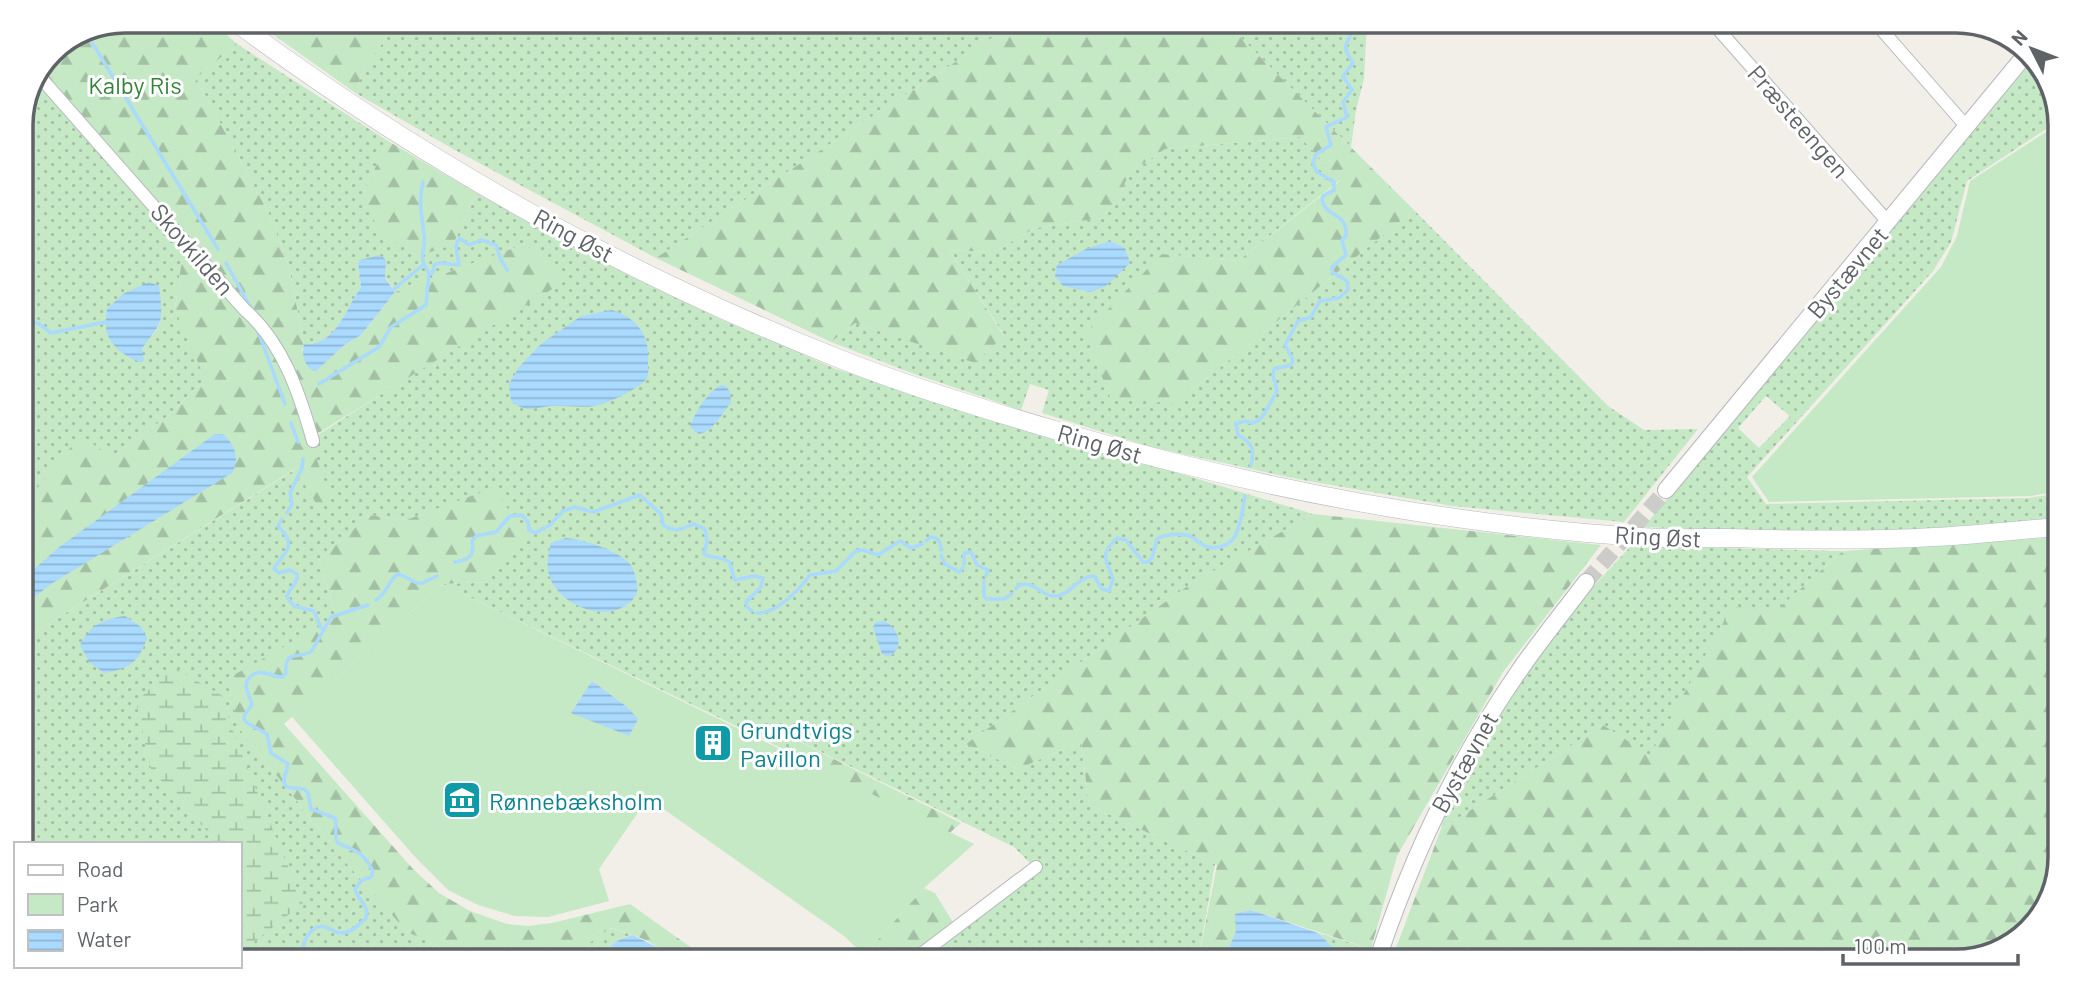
<svg xmlns="http://www.w3.org/2000/svg" width="2081" height="982" font-family="Barlow,sans-serif">
  <style>
    .grass { fill: url(#grass-dots); fill-rule: evenodd }
    .forest { fill: url(#forest-firs) }
    .wetland { fill: url(#wetland-marsh) }
    .park { fill: #c5e8c5 }
    .water { fill: url(#water-rules) }
    .lines { fill: none; stroke-linecap: round; stroke-linejoin: round }
    .stream { stroke: #aadaff; stroke-width: 3.5 }
    .tertiary-tunnel { stroke: #ccccc8; stroke-width: 16; stroke-dasharray: 16 8; stroke-linecap: butt }
    .minor-casing { stroke: #b5b8bc; stroke-width: 14 }
    .tertiary-casing { stroke: #b5b8bc; stroke-width: 18 }
    .secondary-casing { stroke: #b6babf; stroke-width: 19 }
    .minor { stroke: #fff; stroke-width: 12 }
    .tertiary { stroke: #fff; stroke-width: 16 }
    .secondary { stroke: #fff; stroke-width: 18 }
    .labels { text-anchor: middle; dominant-baseline: central; stroke-width: 6; stroke-linejoin: round; paint-order: stroke }
    .park-label { font-size: 24px; fill: #348238; stroke: #fff }
    .street-label { font-size: 24px; fill: #5f6368; stroke: #fff }
    .culture-label { font-size: 24px; fill: #0d838f; stroke: #fff; text-anchor: start }
    .rim { fill: none; stroke: #5f6368; stroke-width: 3.5 }
  </style>
  <defs>
    <pattern id="grass-dots" width="8" height="8" patternUnits="userSpaceOnUse" patternTransform="scale(1.75)"><rect width="8" height="8" fill="#c5e8c5"/><path d="M2 2h.1M6 6h.1" fill="none" stroke="#a3c0a4" stroke-width="1.8" stroke-linecap="round"/></pattern>
    <pattern id="forest-firs" width="22" height="20" patternUnits="userSpaceOnUse" patternTransform="scale(1.75)"><rect width="22" height="20" fill="#c5e8c5"/><path d="M5 1l3.5 6h-7zM16 11l3.5 6h-7z" fill="#a3c0a4"/></pattern>
    <pattern id="wetland-marsh" width="20" height="14" patternUnits="userSpaceOnUse" patternTransform="scale(1.75)"><rect width="20" height="14" fill="#c5e8c5"/><path d="M1 5h8M5 5V1M11 12h8M15 12V8" fill="none" stroke="#a3c0a4"/></pattern>
    <pattern id="water-rules" width="6" height="5" patternUnits="userSpaceOnUse" patternTransform="scale(1.75)"><rect width="6" height="5" fill="#aadaff"/><path d="M0 2.5h6" fill="none" stroke="#8eb4d2"/></pattern>
  </defs>
  <rect width="100%" height="100%" fill="#f1efe8"/>
  <g class="grass">
    <polygon points="399,21 1018,21 656,258 455,150 357,94 362,71"/>
    <polygon points="1224,21 1367,21 1364,79 1356,110 1351,147"/>
    <path d="M237 44 388 141 363 193 453 245 476 193 628 275 722 320 836 369 1313 514 1189 585 966 744 1018 769 1081 741 1089 805 1215 864 1198 961H918L1037 870 1014 847 801 742 794 754 443 584 485 582 493 489 406 520 369 515 319 560 336 617 238 727 348 865 407 932 472 961H240V844H21V641L296 469 319 507 330 500 310 440 424 367 525 244 395 292C390 282 381 279 386 266L358 264 361 287C346 308 336 346 304 344L289 267 269 214 196 78Z"/>
    <path d="M2034 59 2042 67 2060 120 1967 181 1951 242 1933 271 1747 477 1766 504 2029 498 2060 493V521L1934 533 1761 532 1644 527ZM1766 396 1790 416 1759 448 1738 428Z"/>
    <path d="M38 82 184 244 175 309 206 378 169 415 113 457 80 437 21 508V118ZM160 298C160 331 163 323 141 348L142 353 130 358C118 346 107 340 106 322Z"/>
    <polygon points="1300,137 1340,180 1238,261 1161,254 1175,404 1414,210 1608,406 1644,430 1698,429 1624,522 1452,506 1297,479 1151,447 1042,413 1049,390 1030,384 1021,410 909,372 831,342 855,323 975,362 1004,335 949,250 994,252 1035,228 1101,218 1117,202 1129,173 1165,149"/>
    <polygon points="1631,546 1843,551 1778,609 1732,608 1650,756 1603,725 1441,829 1446,802 1521,676 1593,587"/>
    <path d="M609 928 633 935C616 939 608 946 600 961H565Z"/>
    <polygon points="1318,933 1371,949 1367,961 1337,961 1336,950"/>
  </g>
  <g class="forest">
    <polygon points="125,21 211,21 237,44 196,78 269,214 289,267 304,344 302,350 316,370 343,346 361,335 395,292 525,244 567,280 312,437 304,405 246,306 42,72 52,51"/>
    <polygon points="254,21 399,21 362,71 357,94"/>
    <polygon points="1018,21 1224,21 1414,210 1175,404 1110,397 1085,333 1162,254 1238,261 1340,181 1300,137 1165,149 1129,173 1117,202 1101,218 1035,228 994,252 949,250 1004,336 975,363 855,323 831,342 656,258"/>
    <polygon points="388,141 476,193 453,245 420,255 380,235 363,193"/>
    <polygon points="184,244 269,337 310,440 331,500 319,508 295,469 21,641 21,508 80,436 113,457 169,415 205,379 175,309"/>
    <path d="M493 488 527 535 485 582 443 584 284 724 413 869 439 893 470 911 507 924 528 926 552 923 630 904 710 961H671C657 941 632 934 610 928L565 961H472L407 932 348 865 238 727 227 679 336 617 319 560 369 515 406 520Z"/>
    <polygon points="1313,514 1601,545 1503,672 1397,856 1371,949 1251,910 1236,931 1223,961 1198,961 1217,865 1089,805 1081,741 1018,769 966,744 1189,585"/>
    <polygon points="2060,537 2060,857 2049,903 2014,944 1957,961 1391,961 1441,829 1603,725 1650,755 1732,607 1778,609 1843,551"/>
    <polygon points="800,742 961,823 945,837 787,770"/>
    <polygon points="924,888 935,893 954,924 902,961 869,961 864,955"/>
  </g>
  <polygon class="wetland" points="173,667 221,695 238,745 303,903 248,947 240,943 240,844 210,844 213,838 151,769 136,702"/>
  <g class="park">
    <polygon points="2060,123 2060,491 2031,496 1769,502 1752,477 1941,267 1957,236 1970,181"/>
    <polygon points="443,584 974,844 924,888 864,955 844,936 648,798 599,869 609,901 548,917 515,916 478,905 448,890 416,858 292,717"/>
  </g>
  <g class="water">
    <polygon points="1110,241 1125,248 1130,263 1106,286 1091,292 1063,286 1055,276 1057,265 1086,249"/>
    <path d="M380 255 386 260C385 284 382 273 395 292L361 335 343 346 316 371C305 370 301 353 304 344 336 346 346 308 361 287L358 264 360 260Z"/>
    <path d="M149 282 159 286C163 322 164 321 142 348L144 360 141 362C129 360 110 345 107 333 105 325 106 316 107 309L123 294Z"/>
    <path d="M612 310C637 318 650 335 648 362 648 367 649 374 647 378 643 386 614 400 605 403 588 410 569 405 551 406 534 408 525 413 511 401L509 384 519 367 541 344 581 316Z"/>
    <path d="M721 385 726 386 730 392 731 403C721 414 714 431 699 434L690 427C695 412 707 393 721 385Z"/>
    <path d="M215 434H223C235 445 240 458 232 473L51 584 21 608V581L58 548Z"/>
    <path d="M566 538C585 540 617 550 630 564 634 569 636 578 637 585 639 594 633 601 625 606 601 621 562 605 551 580 545 567 548 556 551 543Z"/>
    <path d="M125 616 141 627 147 638C139 662 129 669 104 673L89 662 80 645C90 625 103 619 125 616Z"/>
    <path d="M884 621C899 628 905 647 889 657L882 654 873 627 876 622Z"/>
    <polygon points="592,681 627,707 638,719 629,736 571,713"/>
    <polygon points="1251,910 1318,933 1336,950 1337,961 1223,961 1236,931 1235,914"/>
    <path d="M633 935 664 951 671 961H600C608 946 616 939 633 935Z"/>
  </g>
  <g class="lines">
    <g class="stream">
      <polyline points="88,36 218,249"/>
      <polyline points="226,263 251,308"/>
      <polyline points="429,273 433,272 434,265 440,263 459,265 456,246 459,238 469,245 481,240 496,245 500,258 507,270"/>
      <polyline points="394,289 423,265"/>
      <polyline points="21,331 30,323 38,323 51,333 106,322"/>
      <polyline points="258,331 285,404"/>
      <path d="M319 384 379 347 391 327 426 305 429 273C416 254 427 251 424 235 422 215 418 202 423 182"/>
      <polyline points="291,423 298,442"/>
      <path d="M1251 465C1255 448 1252 443 1238 435L1236 424 1244 421 1253 423 1259 420 1265 413 1277 391 1273 375 1274 369 1291 365 1293 360 1285 345 1298 321 1311 317 1320 301 1339 298 1348 290 1347 281 1332 272V267L1346 255 1342 240 1346 236C1349 211 1318 216 1323 196L1334 190V182L1317 172 1313 163 1316 154 1331 145 1326 127 1347 117 1343 102 1352 90 1343 76 1353 63C1341 45 1346 46 1353 30L1344 21"/>
      <polyline points="287,513 292,504 290,493 302,468 303,459"/>
      <path d="M282 519 278 526C280 529 284 532 286 536 295 549 278 559 274 569L279 573 289 570 297 574C299 584 288 588 287 597L294 606 314 611 321 628"/>
      <path d="M926 541 931 537C940 538 940 543 941 550"/>
      <polyline points="941,555 945,564 959,572 963,568"/>
      <path d="M455 562C469 560 475 556 472 541L476 536 496 532 510 516 522 515 528 522 529 530 535 533 550 525 563 511 575 507 593 512 640 495 661 514 663 525C676 533 681 529 694 524L705 529 707 541 704 554C711 558 723 557 729 562 732 566 732 575 735 580L754 576 763 578 761 587 746 602 747 607 752 611"/>
      <polyline points="964,564 964,553 971,552 977,565 988,570 986,576"/>
      <polyline points="984,581 984,596 987,599 1004,599 1012,594"/>
      <path d="M1016 589 1019 585C1038 581 1039 596 1055 596 1070 596 1078 576 1094 576L1102 589 1109 591 1113 579C1105 559 1100 554 1117 538L1126 540 1143 562H1148L1152 558 1157 539C1165 534 1181 533 1190 536 1194 538 1199 543 1203 545 1215 551 1231 546 1236 534 1241 523 1243 508 1245 496"/>
      <path d="M376 600C388 593 387 581 398 574 421 581 410 590 437 576"/>
      <path d="M757 613C776 614 799 590 810 575L836 571 856 551 863 550 878 555 900 541 911 548 922 544"/>
      <path d="M316 961 308 956 303 949C304 938 313 924 325 927 331 929 336 933 342 933 351 933 360 924 366 918 370 905 357 900 355 889L362 880 371 877 373 871C363 852 357 851 338 843 333 835 338 827 335 818L311 809 308 793 304 789C299 788 290 789 286 786 280 782 288 770 288 764L271 753 267 734 247 723 244 719 245 714 252 705 246 687 247 681C258 665 268 676 282 677L286 673C285 649 296 659 311 652L331 617 368 605"/>
    </g>
    <polyline class="tertiary-tunnel" points="1586,582 1666,490"/>
    <g class="minor-casing">
      <g id="minor">
        <polyline points="1711,21 1888,222"/>
        <polyline points="1874,21 1966,126"/>
        <path d="M40 77 244 309C283 343 299 392 313 441"/>
        <polyline points="912,961 1036,867"/>
      </g>
    </g>
    <g class="tertiary-casing">
      <g id="tertiary">
        <polyline points="1666,490 2027,53"/>
        <path d="M1377 961C1411 859 1454 766 1515 677 1537 644 1562 614 1586 582"/>
      </g>
    </g>
    <g class="secondary-casing">
      <path id="secondary" d="M234 21C421 160 628 276 845 361 914 388 986 410 1058 431 1248 486 1444 525 1641 537 1671 539 1700 538 1729 538 1797 540 1866 541 1934 537 1976 535 2018 530 2060 527"/>
    </g>
    <use href="#minor" class="minor"/>
    <use href="#tertiary" class="tertiary"/>
    <use href="#secondary" class="secondary"/>
  </g>
  <defs>
    <g id="building-square" transform="scale(2.0125)"><rect x="-9" y="-9" width="18" height="18" rx="4" fill="#0f9aa8" stroke="#fff"/><path d="M-4-6H4V6H1V3H-1V6H-4ZM-2.5-4.3h1.7v1.8h-1.7ZM.8-4.3h1.7v1.8H.8ZM-2.5-1h1.7V.8h-1.7ZM.8-1h1.7V.8H.8Z" fill="#fff"/></g>
    <g id="museum-square" transform="scale(2.0125)"><rect x="-9" y="-9" width="18" height="18" rx="4" fill="#0f9aa8" stroke="#fff"/><path d="M0-6L6-3V-2H-6V-3ZM-5-1h2V3h-2ZM-1-1h2V3h-2ZM3-1h2V3H3ZM-6 4H6V6H-6Z" fill="#fff"/></g>
  </defs>
  <g fill-rule="evenodd">
    <use href="#building-square" x="713" y="743"/>
    <use href="#museum-square" x="462" y="800"/>
  </g>
  <g class="labels">
    <g class="park-label">
      <text x="135" y="84">Kalby Ris</text>
    </g>
    <g class="street-label">
      <text transform="translate(1799 121) rotate(49)">Præsteengen</text>
      <text transform="translate(574 235) rotate(28)">Ring Øst</text>
      <text transform="translate(193 249) rotate(49)">Skovkilden</text>
      <text transform="translate(1847 272) rotate(-50)">Bystævnet</text>
      <text transform="translate(1100 443) rotate(16)">Ring Øst</text>
      <text transform="translate(1658 536) rotate(3)">Ring Øst</text>
      <text transform="translate(1464 762) rotate(-61)">Bystævnet</text>
    </g>
    <g class="culture-label">
      <text x="740" y="729">Grundtvigs<tspan x="740" dy="28">Pavillon</tspan></text>
      <text x="489" y="800">Rønnebæksholm</text>
    </g>
  </g>
  <path d="M0 0H2081V982H0ZM125 33H1956A92 92 0 0 1 2048 125V857A92 92 0 0 1 1956 949H125A92 92 0 0 1 33 857V125A92 92 0 0 1 125 33Z" fill="#fff" fill-rule="evenodd"/>
  <path class="rim" d="M125 33H1956A92 92 0 0 1 2048 125V857A92 92 0 0 1 1956 949H125A92 92 0 0 1 33 857V125A92 92 0 0 1 125 33Z"/>
  <rect x="14" y="842" width="228" height="126" fill="#ffffff" stroke="#bfc1c3" stroke-width="2"/>
  <rect x="28" y="865" width="35" height="10" fill="#ffffff" stroke="#bfc1c3" stroke-width="2"/>
  <text x="77" y="877" font-size="21" fill="#5f6368">Road</text>
  <rect x="28" y="894" width="35" height="21" fill="#c5e8c5" stroke="#bfc1c3" stroke-width="2"/>
  <text x="77" y="912" font-size="21" fill="#5f6368">Park</text>
  <rect x="28" y="930" width="35" height="21" fill="url(#water-rules)" stroke="#bfc1c3" stroke-width="2"/>
  <text x="77" y="947" font-size="21" fill="#5f6368">Water</text>
  <g transform="translate(2032 49) rotate(312)" stroke="#ffffff" stroke-width="5" paint-order="stroke">
  <path d="M0-5L12 26L0 18L-12 26Z" fill="#5f6368"/>
  <text y="-10" font-size="19" font-weight="bold" text-anchor="middle" fill="#5f6368">N</text>
  </g>
  <path d="M1843 954v10h175v-10" fill="none" stroke="#5f6368" stroke-width="3.5"/>
  <text x="1854" y="954" font-size="21" fill="#5f6368" stroke="#ffffff" stroke-width="5" paint-order="stroke">100 m</text>
</svg>
